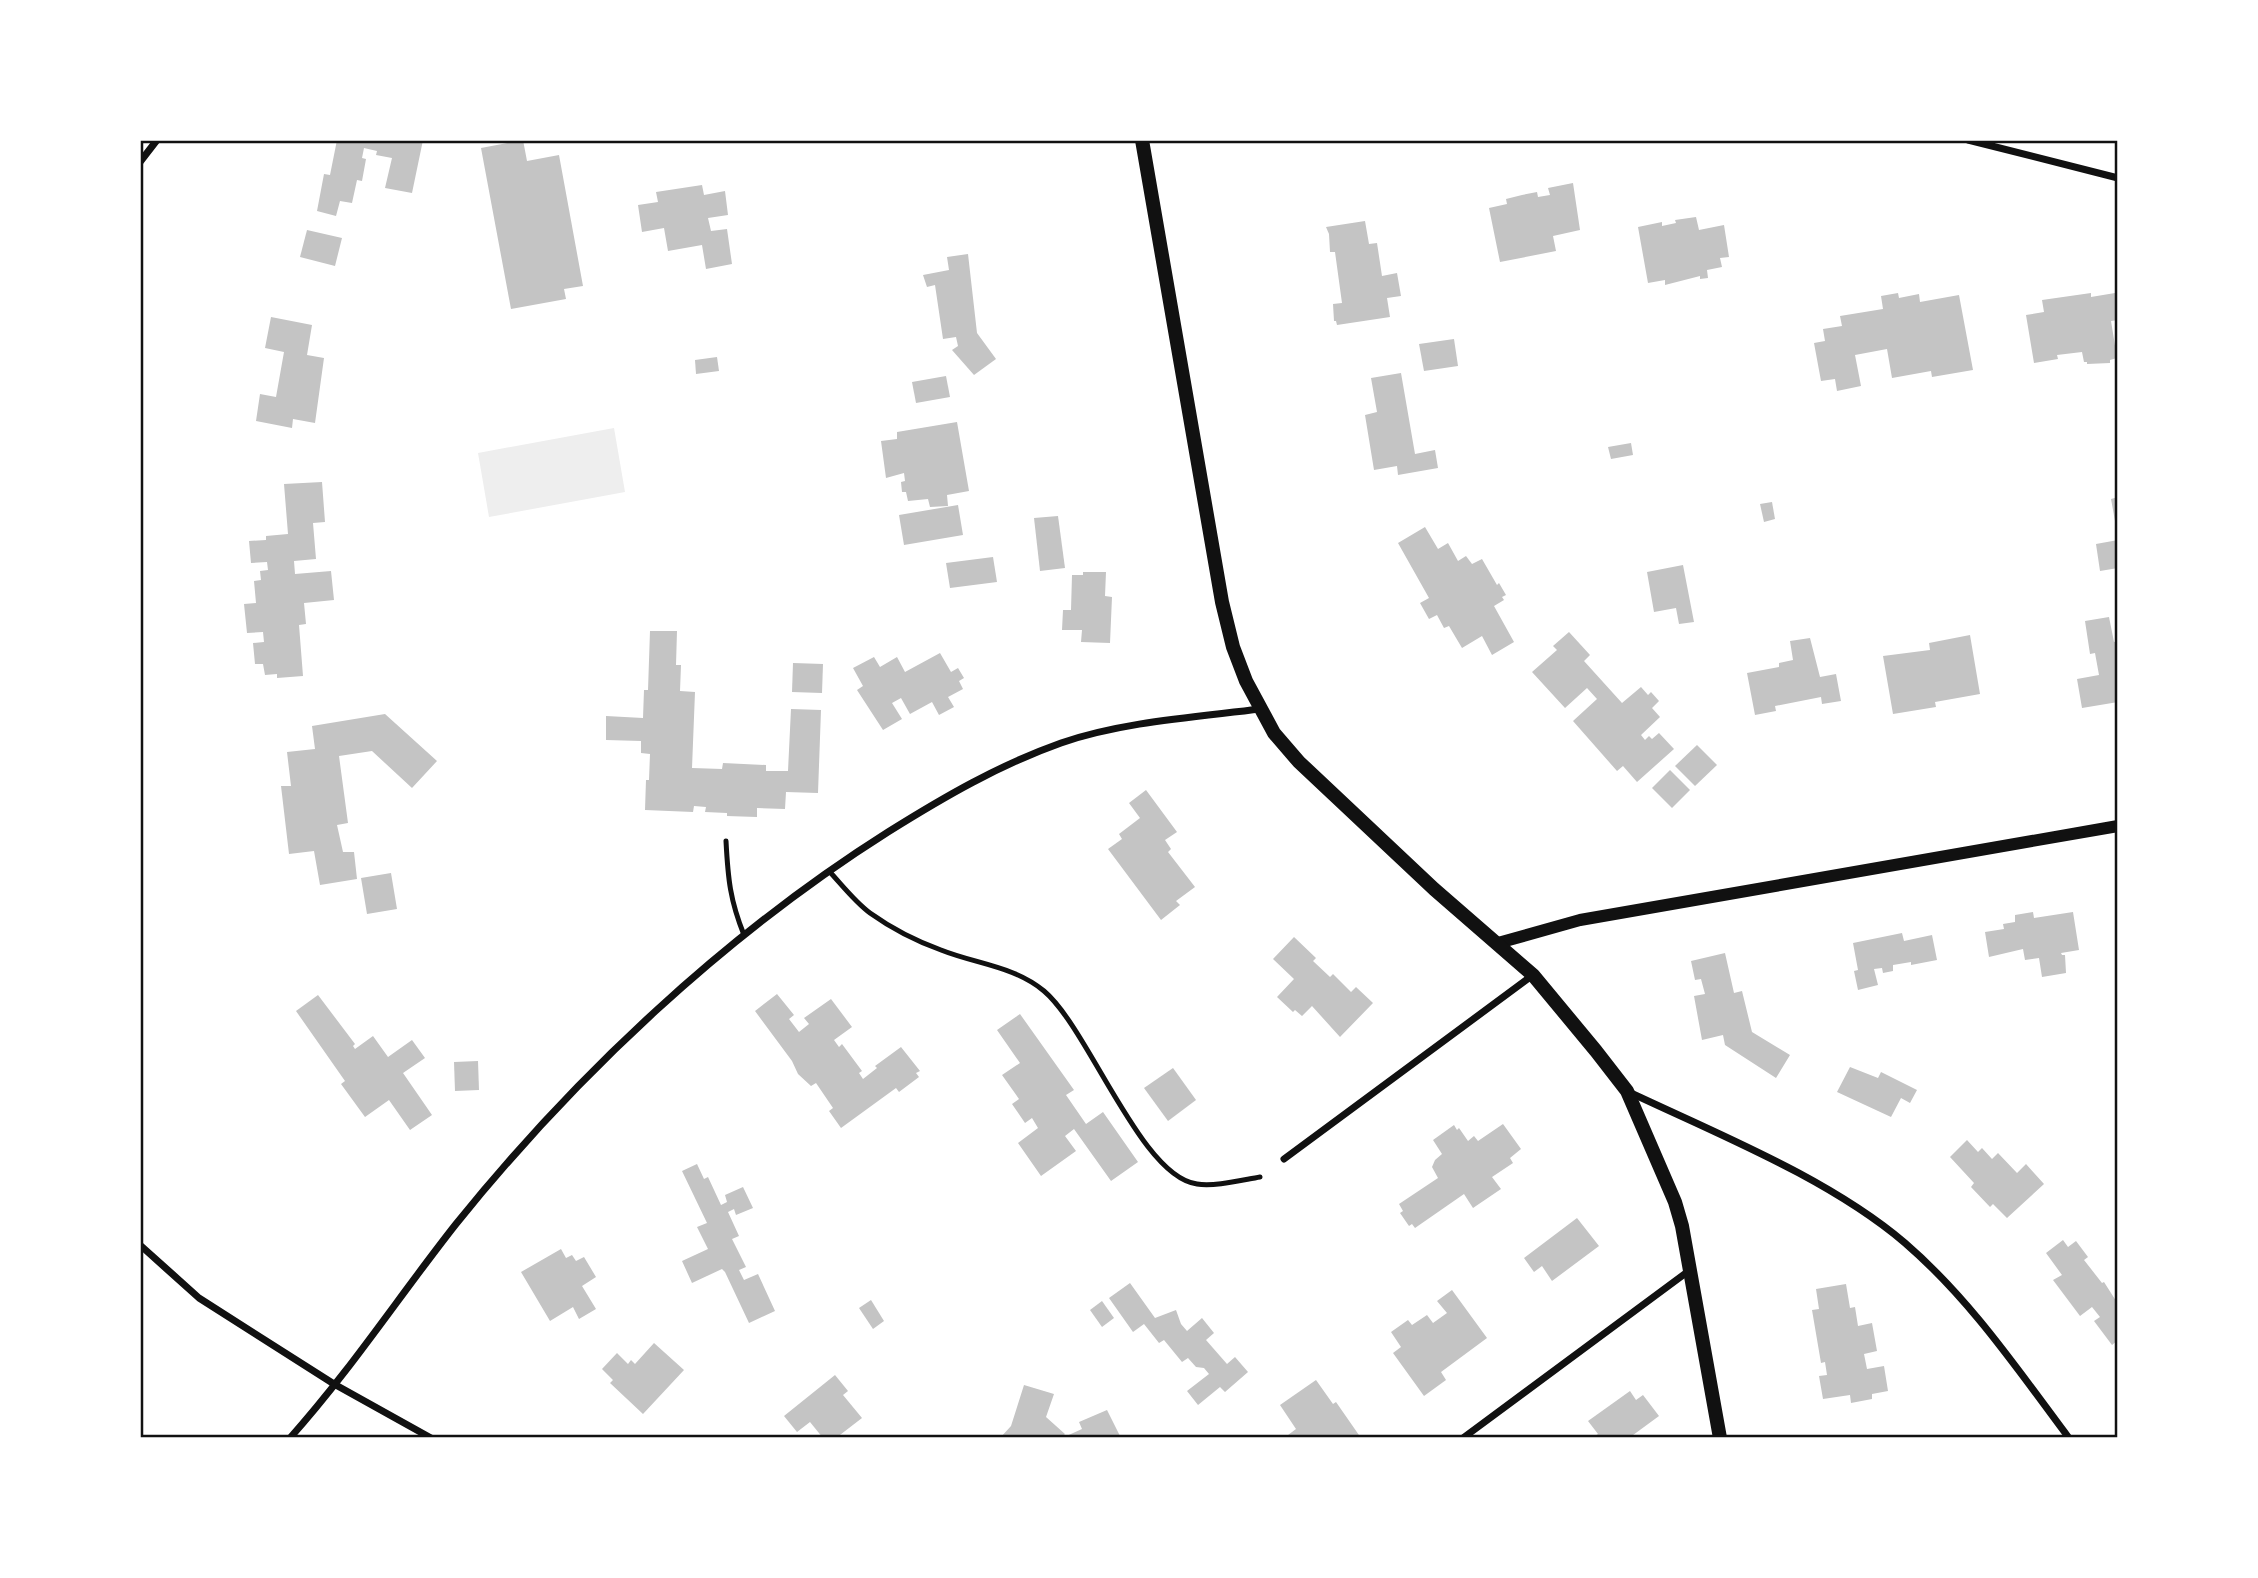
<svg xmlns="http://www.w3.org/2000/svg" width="2258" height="1578" font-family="'PT Serif',serif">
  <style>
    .green { fill: #eee }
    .building { fill: #c4c4c4 }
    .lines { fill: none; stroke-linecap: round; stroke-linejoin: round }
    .service { stroke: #111; stroke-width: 5 }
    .minor { stroke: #111; stroke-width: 7 }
    .tertiary { stroke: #111; stroke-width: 12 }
    .secondary { stroke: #111; stroke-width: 14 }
    .neatline { fill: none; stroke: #111; stroke-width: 2.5 }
  </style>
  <rect width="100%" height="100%" fill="#fff"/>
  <polygon class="green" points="614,428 625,492 489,517 478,453"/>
  <g class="building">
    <polygon points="337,140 423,140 412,193 385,188 392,158 376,155 377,151 364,148 362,158 366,159 362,181 357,180 352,203 340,201 336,216 317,211 324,174 330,175"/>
    <polygon points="523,140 527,161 559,155 583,286 564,289 566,299 511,309 481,148"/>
    <polygon points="1573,183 1580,230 1553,236 1556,251 1500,262 1489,208 1507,204 1506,199 1522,195 1537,192 1538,197 1550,195 1548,188"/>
    <polygon points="702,185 704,195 725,191 728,215 708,218 711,231 727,229 732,264 706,269 702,245 668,251 664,228 642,232 638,205 658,202 656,192"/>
    <polygon points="1696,217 1699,230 1724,225 1729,257 1720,258 1722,267 1707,270 1708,278 1700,279 1700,276 1665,285 1665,280 1648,283 1638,227 1662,222 1662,226 1676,223 1675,220"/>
    <polygon points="1365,221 1369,244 1377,243 1382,276 1397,273 1401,296 1387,298 1390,317 1337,325 1336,321 1334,321 1333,304 1342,303 1335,252 1330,252 1329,234 1326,227"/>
    <polygon points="307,230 342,238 335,266 300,257"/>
    <polygon points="968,254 977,333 996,359 974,375 952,350 958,346 956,337 943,339 935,285 927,287 923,275 949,270 947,257"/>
    <polygon points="1898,293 1899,298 1919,294 1920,302 1959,295 1973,370 1932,377 1931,371 1892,378 1887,349 1855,355 1861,386 1837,391 1835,379 1821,381 1814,343 1825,341 1823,329 1842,326 1840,316 1883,309 1881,296"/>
    <polygon points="2091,293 2091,297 2115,293 2118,320 2111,321 2117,358 2110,360 2110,363 2087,364 2087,362 2084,362 2082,352 2057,355 2058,359 2034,363 2026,315 2044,312 2042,300"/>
    <polygon points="271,317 312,325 307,355 324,358 315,423 293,419 292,428 256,421 260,394 276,397 284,352 265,348"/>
    <polygon points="1454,339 1458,366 1424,371 1419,344"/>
    <polygon points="717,357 719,371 696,374 695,360"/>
    <polygon points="1401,373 1415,454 1435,450 1438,468 1398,475 1397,466 1374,470 1365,415 1377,412 1371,378"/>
    <polygon points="946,376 950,397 916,403 912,382"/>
    <polygon points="957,422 969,491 947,495 948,506 930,507 928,499 908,501 906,492 902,492 901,482 905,481 904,473 886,478 881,441 897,439 897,432"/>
    <polygon points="1631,443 1633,455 1611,459 1608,447"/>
    <polygon points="322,482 325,522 313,523 316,559 294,561 295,574 331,571 334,600 304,603 306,624 299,625 303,676 277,678 277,674 265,675 263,664 255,664 253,643 264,642 263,632 247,633 244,604 256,603 254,581 261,580 260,571 268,570 267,562 251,563 249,541 266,540 266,536 288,534 284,484"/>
    <polygon points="2118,497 2118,531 2117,532 2111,499"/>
    <polygon points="1772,502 1775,519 1764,522 1760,504"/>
    <polygon points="958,505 963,535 904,545 899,515"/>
    <polygon points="1058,516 1065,568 1040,571 1034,518"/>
    <polygon points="1425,527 1438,549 1448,543 1458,561 1466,556 1472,564 1482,559 1497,585 1499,583 1506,595 1502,597 1504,600 1494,606 1514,642 1492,655 1482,636 1462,648 1449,626 1444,628 1437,615 1429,619 1420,603 1429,598 1398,543"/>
    <polygon points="2118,540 2118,568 2100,571 2096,544"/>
    <polygon points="993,557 997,582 950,588 946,563"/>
    <polygon points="1683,565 1694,622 1679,624 1676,608 1654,612 1647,572"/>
    <polygon points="1083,572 1106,572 1105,596 1112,597 1110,643 1081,642 1082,630 1062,630 1063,610 1071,610 1072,575 1083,575"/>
    <polygon points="2109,617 2114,642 2118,641 2118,702 2082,708 2077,679 2099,675 2095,653 2090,654 2085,621"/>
    <polygon points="650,631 677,631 676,665 681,665 680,691 695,692 692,768 722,769 723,763 766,765 766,771 788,771 791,709 821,710 818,793 786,792 785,809 757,808 757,817 727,816 727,813 705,812 706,807 694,806 693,812 645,810 646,780 649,780 650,754 641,753 641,741 606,740 606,716 643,718 644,690 648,690"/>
    <polygon points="1569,632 1590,655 1584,661 1622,703 1641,687 1648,695 1651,692 1659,701 1652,708 1660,717 1641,735 1645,740 1649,736 1652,739 1659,733 1674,749 1637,782 1623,766 1617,771 1573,721 1597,699 1587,688 1565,708 1532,672 1557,650 1553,646"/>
    <polygon points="1970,635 1980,694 1935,702 1936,707 1893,714 1883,656 1930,650 1929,643"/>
    <polygon points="1810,638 1820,677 1836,674 1841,701 1822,704 1821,697 1775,706 1776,711 1755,715 1747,673 1779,667 1779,663 1793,660 1790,641"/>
    <polygon points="940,653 951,672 958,668 964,678 959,681 963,689 948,697 954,707 939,715 932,702 910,714 901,698 892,703 902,719 883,730 857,690 863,686 853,668 874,657 880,667 897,657 905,672"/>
    <polygon points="793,663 823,664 822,693 792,692"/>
    <polygon points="385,714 437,761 412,788 372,751 339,756 348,823 337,825 343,852 354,852 357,879 320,885 314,851 289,854 281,786 291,786 287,752 315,749 312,726"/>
    <polygon points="1697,745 1717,765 1695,786 1675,766"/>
    <polygon points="1670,770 1690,790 1672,808 1652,788"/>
    <polygon points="1146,790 1177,832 1165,840 1171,849 1168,852 1195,887 1176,901 1180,905 1161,920 1108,849 1122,839 1119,834 1140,818 1129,803"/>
    <polygon points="391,873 397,909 367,914 361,878"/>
    <polygon points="2033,912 2034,918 2073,912 2079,950 2061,953 2062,955 2065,955 2066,973 2042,977 2039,958 2025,960 2023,949 1989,957 1985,932 2004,929 2003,924 2015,922 2015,915"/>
    <polygon points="1902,933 1904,941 1932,935 1937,960 1911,965 1911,962 1893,965 1893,971 1883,973 1882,968 1874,969 1878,985 1858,990 1854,971 1858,970 1853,943"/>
    <polygon points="1294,937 1316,958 1313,961 1330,977 1333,974 1351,992 1356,987 1373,1003 1340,1037 1312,1006 1302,1016 1295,1010 1293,1012 1277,997 1294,979 1273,959"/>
    <polygon points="1725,953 1734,993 1742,991 1752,1032 1790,1055 1776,1078 1725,1045 1723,1035 1702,1040 1694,996 1705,994 1701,979 1695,980 1691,961"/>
    <polygon points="777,994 794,1015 789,1019 799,1032 809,1024 804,1018 831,999 852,1027 834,1040 839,1047 842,1044 862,1071 859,1073 863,1079 877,1068 875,1066 901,1047 920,1071 916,1073 919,1077 899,1092 896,1088 841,1128 829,1111 833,1108 816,1083 811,1086 798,1074 792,1061 755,1011"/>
    <polygon points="318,995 355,1044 353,1046 355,1049 373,1036 388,1057 412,1040 425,1058 403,1073 432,1115 410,1130 389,1100 365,1117 341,1084 345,1081 296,1011"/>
    <polygon points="1020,1014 1074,1090 1066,1095 1086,1124 1103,1112 1138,1162 1111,1181 1074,1129 1065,1136 1076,1151 1041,1176 1018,1143 1038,1128 1032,1118 1025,1123 1012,1104 1019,1099 1002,1075 1020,1063 997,1030"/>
    <polygon points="478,1061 479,1090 455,1091 454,1062"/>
    <polygon points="1850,1067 1878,1078 1881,1072 1917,1090 1910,1103 1901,1098 1891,1117 1837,1092"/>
    <polygon points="1173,1068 1196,1100 1168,1121 1144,1088"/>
    <polygon points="1503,1124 1521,1149 1510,1158 1513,1163 1492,1177 1501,1189 1473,1208 1464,1194 1415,1228 1412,1224 1409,1226 1400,1213 1403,1211 1399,1204 1438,1178 1432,1167 1435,1160 1442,1154 1433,1140 1454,1125 1457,1130 1459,1128 1468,1141 1474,1136 1478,1141"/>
    <polygon points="1967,1140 1978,1152 1982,1148 1992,1159 1998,1153 2017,1173 2026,1164 2044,1184 2007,1218 1993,1204 1990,1207 1971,1187 1974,1183 1950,1157"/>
    <polygon points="697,1164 704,1179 708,1177 721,1205 727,1202 725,1195 743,1187 753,1208 736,1215 734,1209 728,1212 739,1236 732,1239 746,1267 739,1270 744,1280 758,1274 775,1311 749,1323 725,1272 722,1269 692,1283 682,1261 708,1249 697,1227 707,1223 682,1171"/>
    <polygon points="1577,1218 1599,1246 1552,1281 1542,1266 1534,1272 1524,1258"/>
    <polygon points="2063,1240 2068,1247 2076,1241 2088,1257 2084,1260 2102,1283 2104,1282 2118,1304 2115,1306 2118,1309 2118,1340 2112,1345 2094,1321 2100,1317 2092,1307 2080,1316 2053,1280 2062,1275 2046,1253"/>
    <polygon points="561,1249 566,1258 572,1255 576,1261 584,1257 596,1277 582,1286 596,1309 579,1319 573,1307 550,1321 521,1272"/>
    <polygon points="1130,1283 1155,1318 1176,1310 1181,1324 1187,1331 1202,1318 1214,1333 1206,1340 1227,1364 1235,1357 1248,1372 1225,1392 1220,1387 1198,1405 1187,1391 1209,1374 1204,1368 1196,1367 1188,1358 1182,1362 1164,1340 1159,1343 1144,1324 1133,1332 1109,1298"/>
    <polygon points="1846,1284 1850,1308 1855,1307 1858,1326 1872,1323 1877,1351 1864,1354 1867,1369 1884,1366 1888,1391 1872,1394 1872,1399 1851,1403 1850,1395 1823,1399 1819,1376 1827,1375 1825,1362 1821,1363 1812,1310 1819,1309 1816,1289"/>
    <polygon points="1452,1290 1487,1338 1441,1372 1446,1380 1424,1396 1393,1353 1401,1347 1391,1332 1408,1320 1412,1325 1427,1315 1433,1323 1447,1313 1437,1301"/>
    <polygon points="871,1300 884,1321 873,1329 859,1308"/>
    <polygon points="1102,1301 1114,1318 1102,1327 1090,1310"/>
    <polygon points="654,1343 684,1370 643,1414 610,1383 613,1380 602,1369 617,1353 628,1364 631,1360 635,1364"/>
    <polygon points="835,1375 848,1391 843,1395 862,1418 836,1438 823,1438 810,1422 797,1432 784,1416"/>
    <polygon points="1316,1380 1333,1404 1336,1402 1361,1438 1284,1438 1296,1429 1280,1405"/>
    <polygon points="1024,1385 1054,1394 1046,1417 1065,1434 1061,1438 1000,1438 1011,1426"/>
    <polygon points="1630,1391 1636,1400 1643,1395 1659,1416 1629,1438 1592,1438 1598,1434 1588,1421"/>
    <polygon points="1107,1410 1121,1438 1062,1438 1082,1429 1079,1422"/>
  </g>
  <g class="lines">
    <g class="service">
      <path d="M726 841C728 879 730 900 744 935"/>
      <path d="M829 871C842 885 855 902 870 913 891 928 916 941 941 950 976 964 1014 966 1044 991 1089 1029 1141 1177 1197 1184 1214 1187 1242 1180 1260 1177"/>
    </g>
    <g class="minor">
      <polyline points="1968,140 2118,178"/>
      <polyline points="140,162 157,140"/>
      <path d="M1631 1093C1720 1135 1830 1179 1905 1243 1970 1299 2018 1370 2069 1438"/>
      <polyline points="1284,1159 1533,975"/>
      <polyline points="140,1245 199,1298 334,1384 431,1438"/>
      <path d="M290 1438C350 1371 400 1295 456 1224 576 1075 725 935 888 832 944 797 999 765 1061 743 1121 722 1196 717 1260 709"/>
      <polyline points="1463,1438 1690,1270"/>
    </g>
    <polyline class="tertiary" points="1498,943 1580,920 2118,826"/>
    <polyline class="secondary" points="1142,140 1222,602 1233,647 1246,681 1274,733 1299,762 1434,889 1533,975 1596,1051 1627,1091 1675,1202 1682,1226 1720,1438"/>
  </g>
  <rect width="2258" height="1578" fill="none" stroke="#ffffff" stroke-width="284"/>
  <rect x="142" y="142" width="1974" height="1294" class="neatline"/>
</svg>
